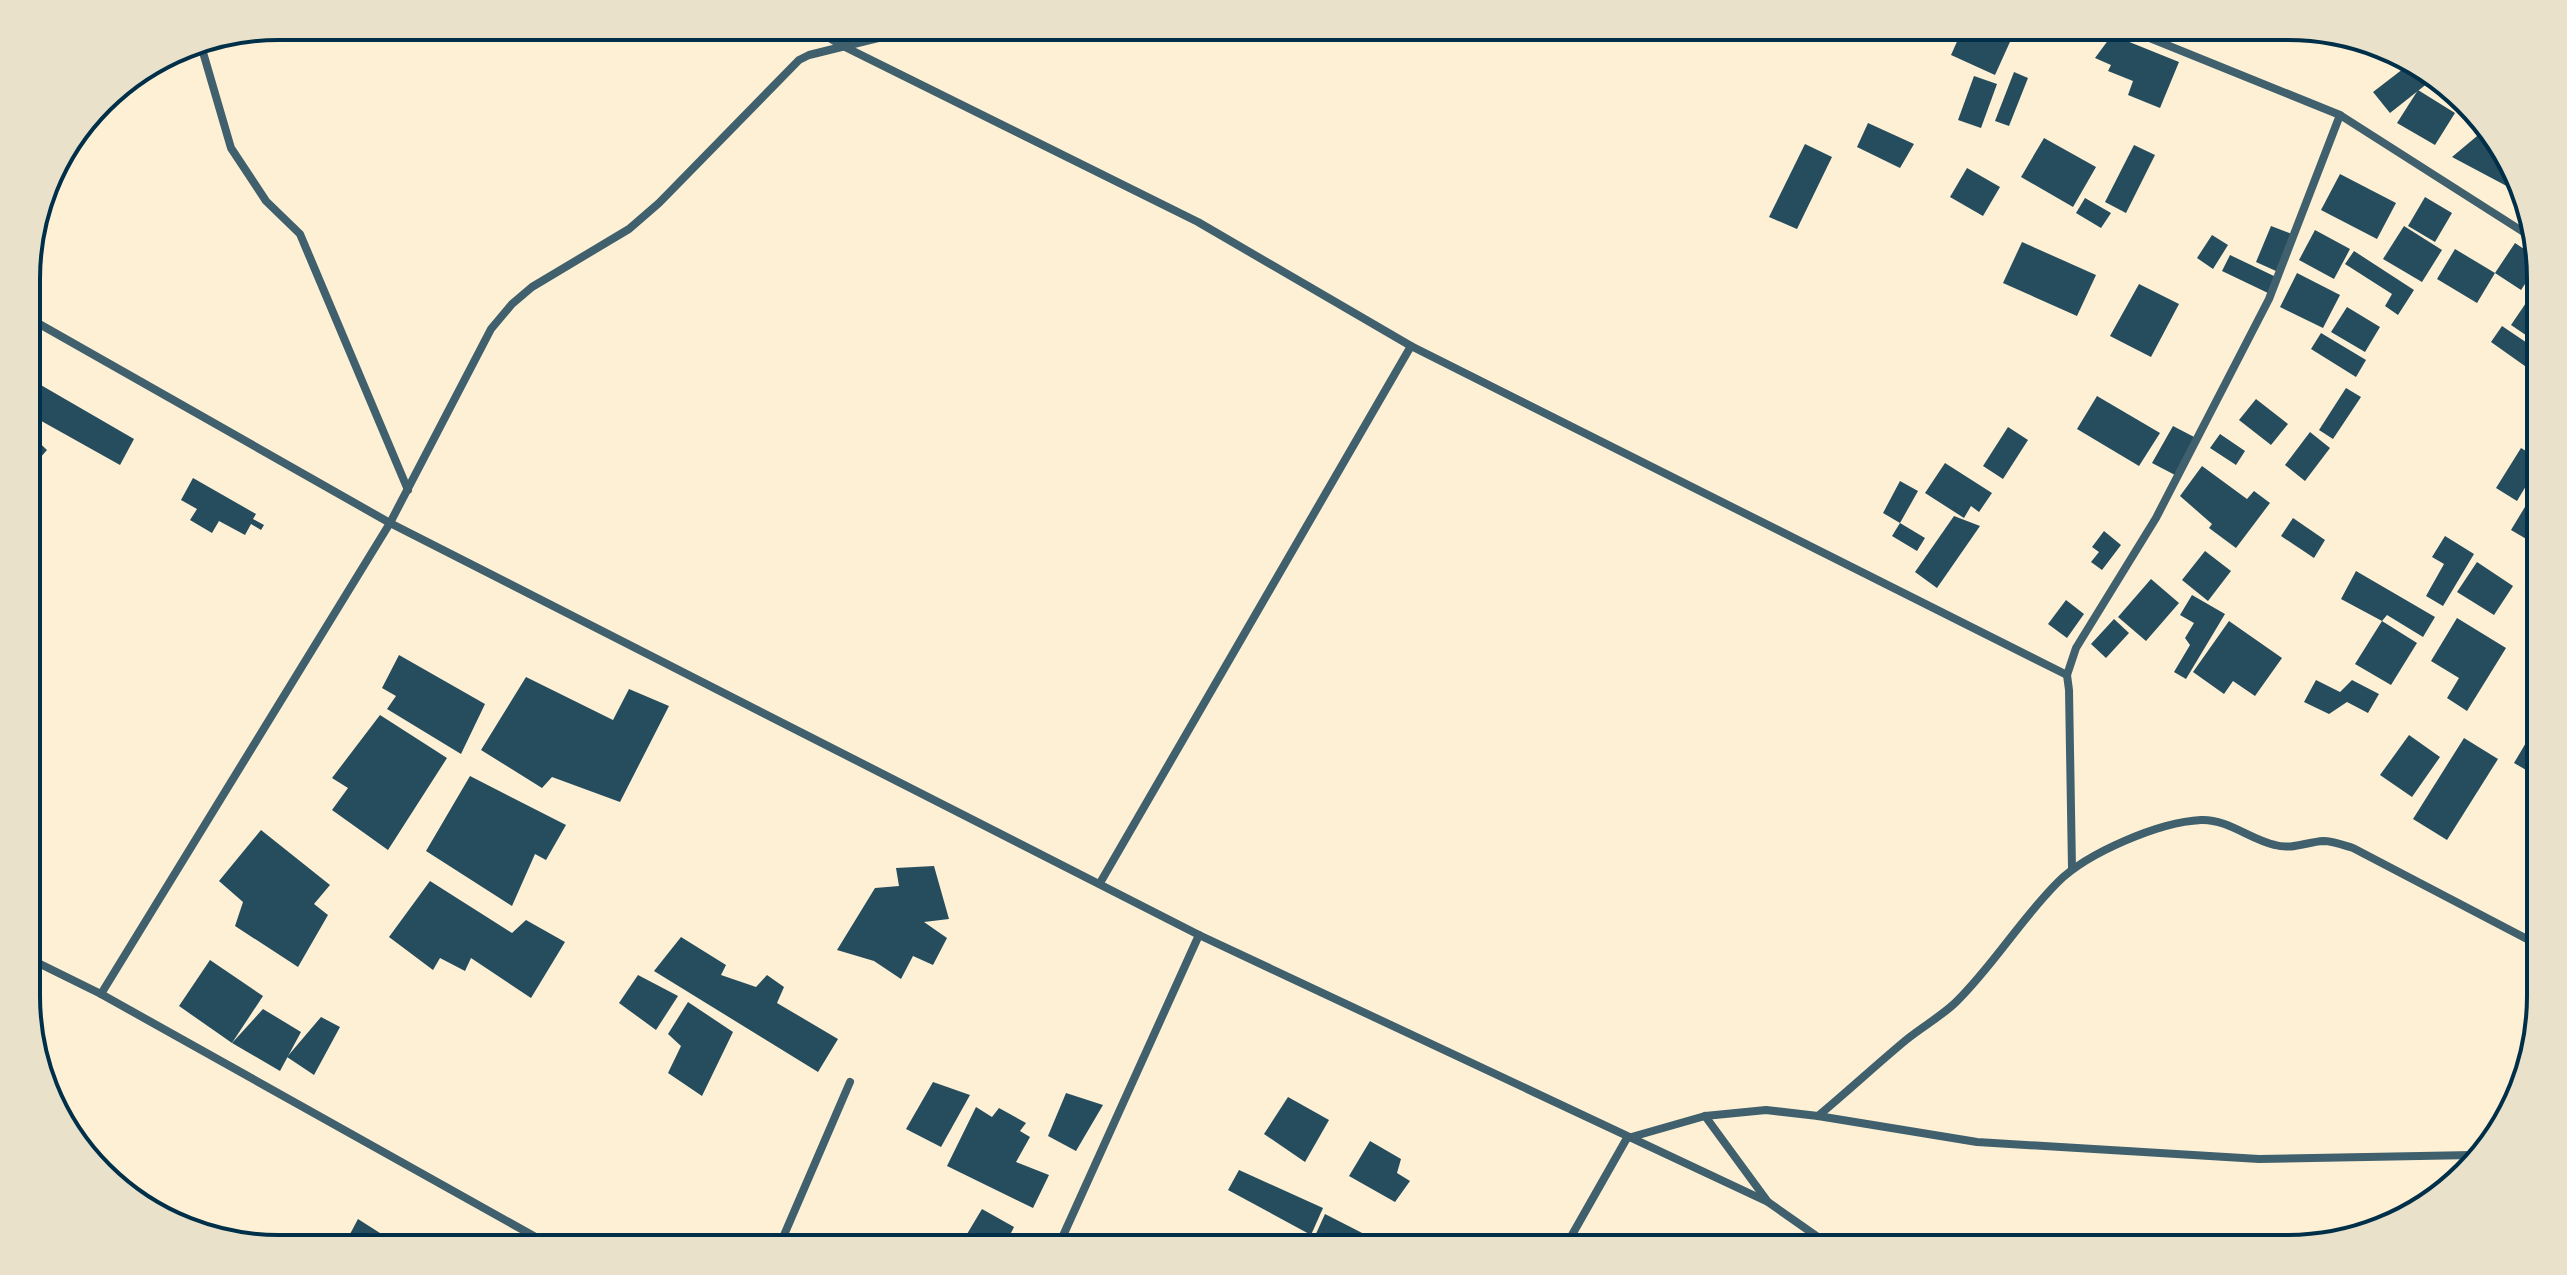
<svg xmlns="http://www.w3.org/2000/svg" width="2567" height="1275" font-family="'Space Grotesk',sans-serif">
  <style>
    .building { fill: #264d5e }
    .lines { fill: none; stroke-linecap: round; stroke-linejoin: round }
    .minor { stroke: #3f606c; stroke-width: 8 }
    .rim { fill: none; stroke: #003049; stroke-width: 4 }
  </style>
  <rect width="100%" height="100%" fill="#fdf0d5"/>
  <g class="building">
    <polygon points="1964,26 1999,26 2014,33 1995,75 1951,55"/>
    <polygon points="2112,35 2179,62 2160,108 2128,95 2133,81 2108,71 2111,65 2095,58"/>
    <polygon points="2343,39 2359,42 2353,49"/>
    <polygon points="2412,62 2433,79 2390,113 2373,92"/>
    <polygon points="2014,72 2028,78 2009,126 1995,121"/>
    <polygon points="1974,76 1997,84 1981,128 1958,120"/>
    <polygon points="2418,90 2455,113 2435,145 2397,123"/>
    <polygon points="2455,98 2471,111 2475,114 2471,117"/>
    <polygon points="1868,123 1914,144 1900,168 1857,147"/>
    <polygon points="2489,126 2509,175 2516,191 2452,157"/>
    <polygon points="2044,138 2096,167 2073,207 2021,177"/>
    <polygon points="1805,144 1832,157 1797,229 1769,217"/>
    <polygon points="2134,145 2155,155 2126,213 2105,202"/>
    <polygon points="1967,168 2000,187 1983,216 1950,197"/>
    <polygon points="2340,174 2396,203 2377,239 2321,210"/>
    <polygon points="2425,197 2452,213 2435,242 2408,226"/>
    <polygon points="2085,198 2111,213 2101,228 2076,213"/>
    <polygon points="2271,226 2292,234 2276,271 2256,262"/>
    <polygon points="2404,226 2442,250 2422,282 2383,259"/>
    <polygon points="2315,230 2350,249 2334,279 2299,260"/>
    <polygon points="2212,235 2228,245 2213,269 2197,258"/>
    <polygon points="2022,242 2096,275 2077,316 2003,283"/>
    <polygon points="2515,243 2539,259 2539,263 2521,290 2495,273"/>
    <polygon points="2455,249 2495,273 2477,303 2437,279"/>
    <polygon points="2354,251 2414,290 2398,315 2385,306 2392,294 2345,264"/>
    <polygon points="2230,255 2276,277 2268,293 2222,271"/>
    <polygon points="2297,273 2340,295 2323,328 2280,307"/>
    <polygon points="2139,284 2179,304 2151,357 2110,336"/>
    <polygon points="2539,287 2539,302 2530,297"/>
    <polygon points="2530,297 2539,303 2539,344 2511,325"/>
    <polygon points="2347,307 2380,327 2365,352 2331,332"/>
    <polygon points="2502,326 2539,351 2539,376 2491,342"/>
    <polygon points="2321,333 2366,360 2356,377 2311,349"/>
    <polygon points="27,377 134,439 120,465 27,413"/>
    <polygon points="2346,388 2361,397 2333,439 2319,430"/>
    <polygon points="2097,396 2160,433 2139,466 2077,429"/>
    <polygon points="2256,399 2288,424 2271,445 2239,420"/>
    <polygon points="2173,426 2196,438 2175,475 2152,463"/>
    <polygon points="2008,427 2028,440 2003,479 1983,466"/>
    <polygon points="27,431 47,450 27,473"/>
    <polygon points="2310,432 2330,448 2305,481 2285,465"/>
    <polygon points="2220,434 2245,451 2236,465 2210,448"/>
    <polygon points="2521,448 2539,459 2539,464 2517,501 2496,488"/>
    <polygon points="1945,463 1992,493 1979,512 1971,506 1964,518 1925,493"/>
    <polygon points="2202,466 2247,499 2254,491 2270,503 2236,548 2209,528 2212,524 2180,496"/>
    <polygon points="193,478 256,514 253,519 264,525 261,530 251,524 245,535 219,521 212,533 190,520 197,509 181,500"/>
    <polygon points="1900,481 1918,491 1900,523 1883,513"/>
    <polygon points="2540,482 2540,547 2511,530"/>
    <polygon points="1954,516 1980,526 1937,588 1915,572"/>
    <polygon points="2293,518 2325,540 2314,558 2281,536"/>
    <polygon points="1900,523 1925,538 1917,551 1892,536"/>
    <polygon points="2104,531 2121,545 2102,570 2091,562 2099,552 2092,547"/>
    <polygon points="2445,536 2474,554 2443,606 2426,596 2444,564 2432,557"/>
    <polygon points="2205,551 2231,571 2208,601 2182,580"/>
    <polygon points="2477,562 2513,586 2494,615 2457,592"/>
    <polygon points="2356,571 2435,617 2423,637 2387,615 2382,621 2341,599"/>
    <polygon points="2151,579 2179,603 2146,641 2118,617"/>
    <polygon points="2192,595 2225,614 2186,679 2174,672 2190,645 2185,638 2194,623 2180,615"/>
    <polygon points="2066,600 2084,614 2067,638 2048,624"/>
    <polygon points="2457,618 2506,648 2467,711 2447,698 2459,678 2431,661"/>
    <polygon points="2114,619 2129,633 2106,658 2091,644"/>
    <polygon points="2229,621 2282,658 2255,696 2233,681 2224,694 2193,672"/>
    <polygon points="2382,621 2417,643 2391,685 2355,664"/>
    <polygon points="399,655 485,704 461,754 387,709 396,696 382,688"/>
    <polygon points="27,663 37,671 27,681"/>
    <polygon points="2540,663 2540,685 2526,677"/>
    <polygon points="526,677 613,720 629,689 669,706 620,802 552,777 542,788 481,750"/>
    <polygon points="2316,680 2340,692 2352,680 2379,694 2368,713 2347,702 2329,714 2304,702"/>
    <polygon points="380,715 447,758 388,850 332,810 348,788 332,778"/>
    <polygon points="2409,735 2440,757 2412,797 2380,775"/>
    <polygon points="2464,738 2498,759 2447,840 2413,819"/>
    <polygon points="2527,741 2540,749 2540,778 2514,763"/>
    <polygon points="470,776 566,825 546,860 535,854 512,906 426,851"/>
    <polygon points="261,830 330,885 314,904 328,915 298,967 235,926 243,902 219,881"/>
    <polygon points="934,866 949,919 924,922 947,938 933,965 913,956 901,979 874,961 837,950 875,888 899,886 896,868"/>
    <polygon points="430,881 512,933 526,920 565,942 531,998 471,958 465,971 440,958 433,970 389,937"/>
    <polygon points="681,937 726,965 721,975 756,987 767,975 784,987 777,1003 838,1039 818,1072 654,971"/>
    <polygon points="210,960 263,996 232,1043 179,1006"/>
    <polygon points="638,975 678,996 656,1030 619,1003"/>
    <polygon points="688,1002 733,1032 702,1096 668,1073 681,1046 668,1034"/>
    <polygon points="263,1009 301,1032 280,1071 232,1043"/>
    <polygon points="321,1017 340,1027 314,1075 287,1057"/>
    <polygon points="933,1082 970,1095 941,1147 906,1129"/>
    <polygon points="1066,1093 1103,1105 1076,1151 1048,1136"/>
    <polygon points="1288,1097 1329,1120 1305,1162 1264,1134"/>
    <polygon points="976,1107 992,1117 999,1108 1026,1123 1020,1131 1030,1137 1016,1162 1049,1175 1033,1208 947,1166"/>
    <polygon points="1370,1141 1401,1159 1397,1173 1410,1181 1395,1202 1349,1176"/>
    <polygon points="1239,1170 1323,1208 1311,1235 1228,1190"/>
    <polygon points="982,1209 1014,1227 1003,1249 946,1249 951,1240 961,1244"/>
    <polygon points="1325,1214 1370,1237 1365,1249 1309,1249"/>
    <polygon points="358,1219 405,1249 342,1249"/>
    <polygon points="1659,1237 1678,1249 1652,1249"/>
  </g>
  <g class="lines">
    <g class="minor">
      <polyline points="809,26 843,46 1198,222 1411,346 2067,675"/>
      <polyline points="2120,26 2340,115 2536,240"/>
      <polyline points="200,42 231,148 266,201 300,234 408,490"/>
      <polyline points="27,317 390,523 1199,935 1768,1202"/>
      <polyline points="2072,869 2069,690 2067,675 2076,648 2156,518 2269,299 2340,115"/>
      <polyline points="1100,883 1411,346"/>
      <polyline points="28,958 101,994 557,1249"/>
      <polyline points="101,994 390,523 491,329 512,304 532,287 629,229 659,203 799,60 809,55 927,26"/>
      <polyline points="1705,1116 1768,1202 1835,1249"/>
      <path d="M1818 1116C1848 1091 1876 1065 1906 1040 1922 1027 1940 1017 1955 1003 1993 966 2020 920 2058 882 2087 853 2159 822 2201 820 2228 819 2249 839 2275 845 2291 850 2307 842 2323 841 2333 841 2343 845 2353 848L2527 939 2534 940 2541 936"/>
      <polyline points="1628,1138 1705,1116 1766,1110 1818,1116 1977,1142 2259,1159 2473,1155"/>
      <polyline points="778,1249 850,1082"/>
      <polyline points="1057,1249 1199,935"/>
      <polyline points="1564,1249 1627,1138"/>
    </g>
  </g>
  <path d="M0 0H2567V1275H0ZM279 40H2288A239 239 0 0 1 2527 279V996A239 239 0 0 1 2288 1235H279A239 239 0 0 1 40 996V279A239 239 0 0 1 279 40Z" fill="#e9e1ca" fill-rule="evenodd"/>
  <path class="rim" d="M279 40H2288A239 239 0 0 1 2527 279V996A239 239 0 0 1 2288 1235H279A239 239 0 0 1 40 996V279A239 239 0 0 1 279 40Z"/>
</svg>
